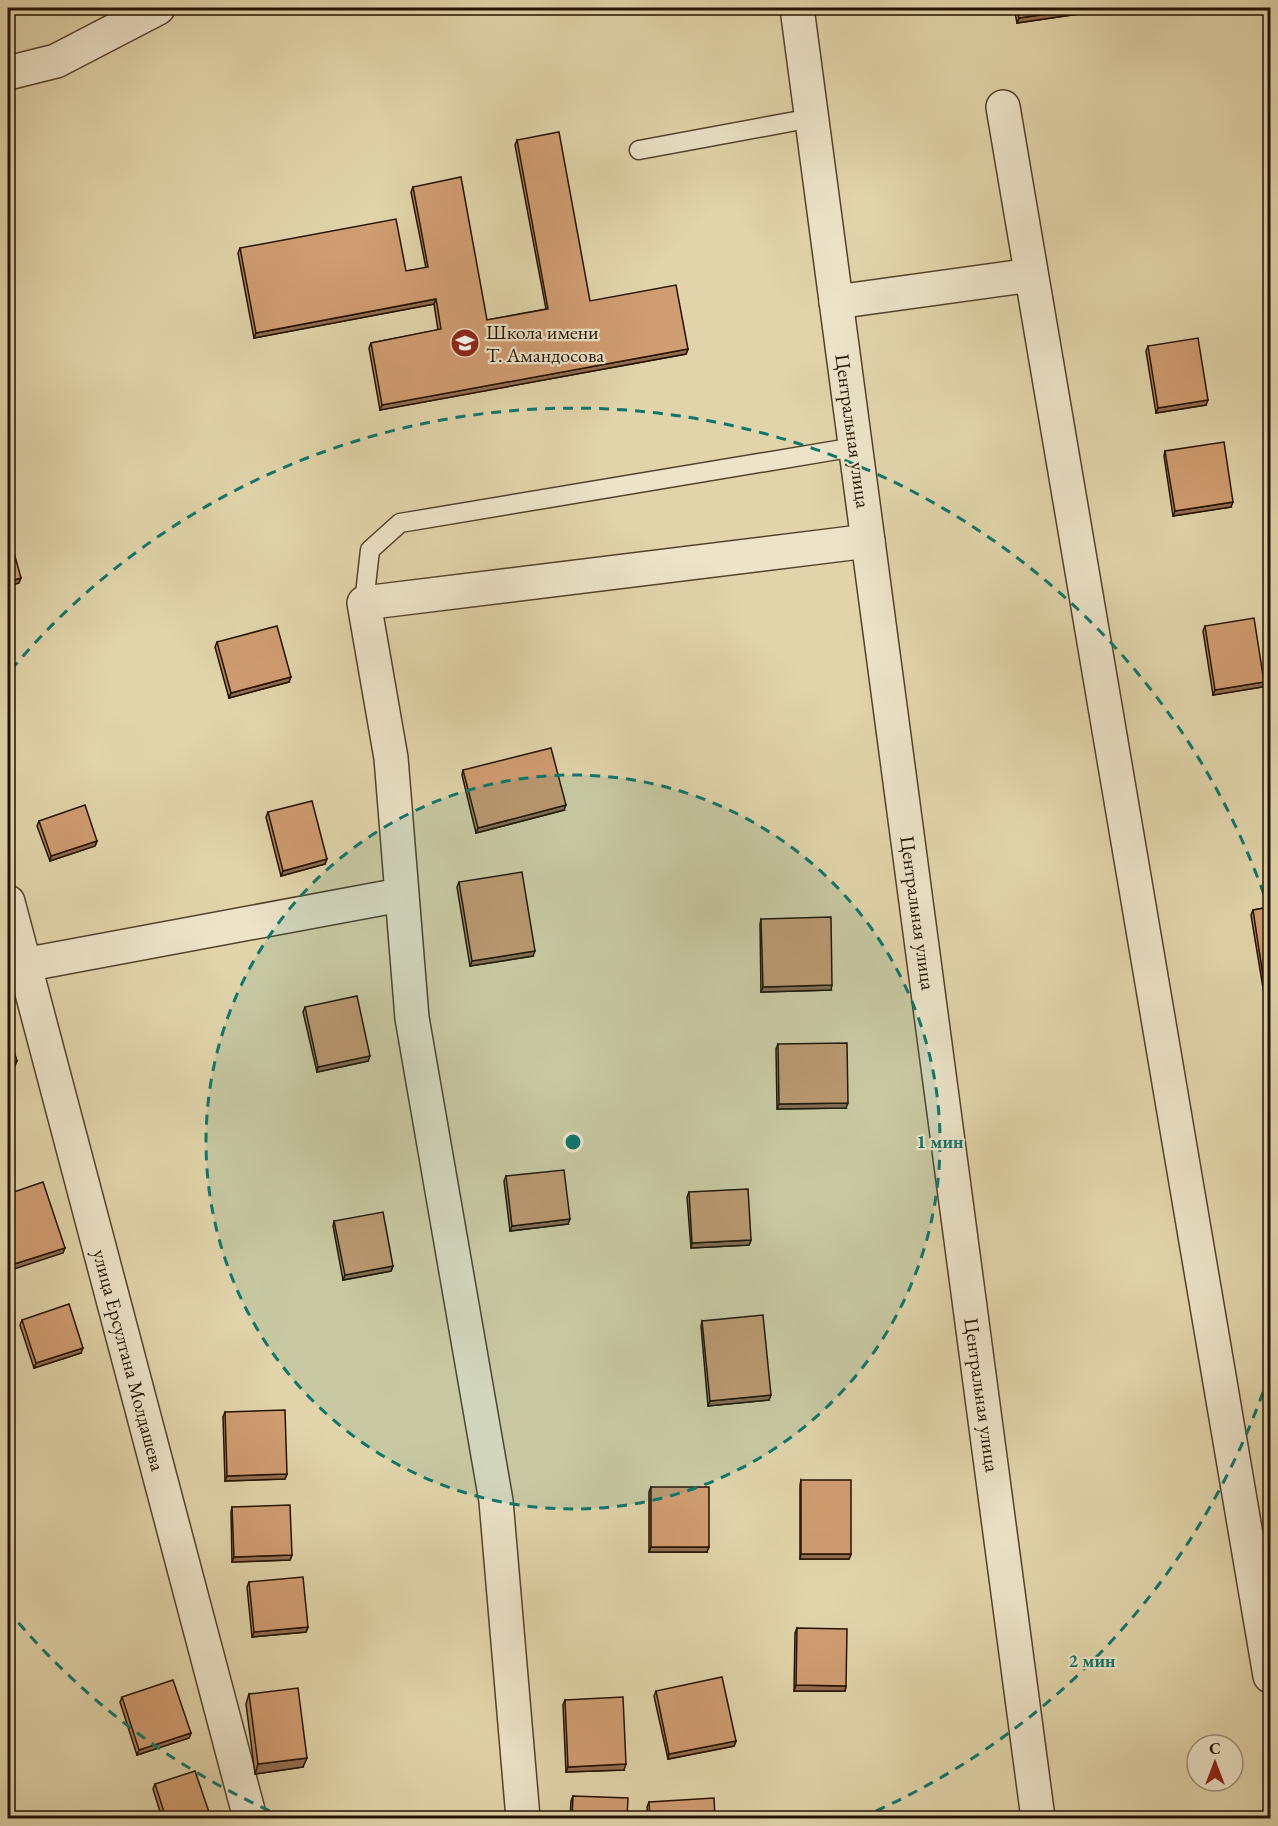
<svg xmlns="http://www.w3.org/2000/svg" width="1278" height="1826" font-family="'EB Garamond',serif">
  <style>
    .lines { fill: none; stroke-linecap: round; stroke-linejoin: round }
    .service-casing { stroke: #52422a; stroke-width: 21 }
    .minor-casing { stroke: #52422a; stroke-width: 36 }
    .service { stroke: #ece3c8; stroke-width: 18 }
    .minor { stroke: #ece3c8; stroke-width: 33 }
    .wall { fill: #b38661; stroke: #231200; stroke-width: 1.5 }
    .shaded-wall { fill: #926d4f; stroke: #231200; stroke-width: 1.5 }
    .building { fill: #d09c71; stroke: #231200; stroke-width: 1.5 }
    .ring { fill: none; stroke: #0f766e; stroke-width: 3; stroke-dasharray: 10 8 }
    .labels { text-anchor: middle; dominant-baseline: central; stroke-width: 4.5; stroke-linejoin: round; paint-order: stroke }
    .poi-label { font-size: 20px; fill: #231200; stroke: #ece3c8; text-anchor: start }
    .street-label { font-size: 20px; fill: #231200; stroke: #ece3c8 }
    .centre { fill: #0f766e; stroke: #ece3c8; stroke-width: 3 }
    .ring-label { font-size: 18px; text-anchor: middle; font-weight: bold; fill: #0f766e; stroke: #ece3c8; stroke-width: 4.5; stroke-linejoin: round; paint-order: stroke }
  </style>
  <rect width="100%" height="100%" fill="#e1d4aa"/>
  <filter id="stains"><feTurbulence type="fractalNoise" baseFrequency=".00333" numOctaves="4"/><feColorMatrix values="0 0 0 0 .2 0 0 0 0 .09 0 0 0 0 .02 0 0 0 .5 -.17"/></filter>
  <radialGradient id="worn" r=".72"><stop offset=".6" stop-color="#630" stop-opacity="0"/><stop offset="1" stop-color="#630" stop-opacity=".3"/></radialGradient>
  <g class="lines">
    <g class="service-casing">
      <g id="service">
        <polyline points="639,150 812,118"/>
        <polyline points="364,603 370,550 400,523 855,447"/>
      </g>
    </g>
    <g class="minor-casing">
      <g id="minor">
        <polyline points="797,8 1038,1818"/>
        <polyline points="8,73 56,61 158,8"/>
        <polyline points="1003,107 1270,1676"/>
        <polyline points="836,302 1031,275"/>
        <polyline points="8,902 250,1818"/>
        <polyline points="24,965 400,895"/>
        <polyline points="523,1818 496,1501 412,1018 391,758 364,603 868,541"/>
      </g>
    </g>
    <use href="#service" class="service"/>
    <use href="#minor" class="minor"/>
  </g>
  <g class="wall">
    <polygon points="1014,8 1100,8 1099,11 1017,23"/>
    <polygon points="517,140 590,301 688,349 686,354 380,410 369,348 371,343 438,330 434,304 254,338 238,253 240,248 406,271 426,268 411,192 413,187 487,320 546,309 515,145"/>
    <polygon points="1148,346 1206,405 1156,413 1146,351"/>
    <polygon points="1165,451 1231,507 1173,516 1164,456"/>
    <polygon points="1205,626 1262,687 1213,695 1203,631"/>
    <polygon points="217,642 289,682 229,698 215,647"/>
    <polygon points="463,770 564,810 476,833 462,775"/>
    <polygon points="268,812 325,864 281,876 266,817"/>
    <polygon points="39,821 97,841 95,846 50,861 37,826"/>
    <polygon points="459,882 533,956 470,966 457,887"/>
    <polygon points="1270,907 1270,993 1264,994 1251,915 1253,910"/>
    <polygon points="761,919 831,990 761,992 760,924"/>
    <polygon points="305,1007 368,1061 317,1072 303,1012"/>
    <polygon points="778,1044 846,1108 777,1109 776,1049"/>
    <polygon points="506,1176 568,1224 510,1231 504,1181"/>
    <polygon points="689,1192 751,1240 749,1245 691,1248 687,1197"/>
    <polygon points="334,1221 393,1266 391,1271 343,1280 333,1226"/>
    <polygon points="22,1320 81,1353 34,1368 20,1325"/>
    <polygon points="702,1321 769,1400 708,1406 701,1326"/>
    <polygon points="225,1412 287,1474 285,1479 225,1481 223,1417"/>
    <polygon points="801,1480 851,1554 849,1559 800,1559 800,1485"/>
    <polygon points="651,1487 707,1552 649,1552 649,1492"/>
    <polygon points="232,1507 292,1555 290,1560 232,1562 231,1512"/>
    <polygon points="249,1582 308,1627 306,1632 252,1637 247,1587"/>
    <polygon points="797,1628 846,1686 845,1691 794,1691 795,1633"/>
    <polygon points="656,1691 736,1741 734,1746 668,1759 654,1696"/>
    <polygon points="249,1694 303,1767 255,1774 246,1704"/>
    <polygon points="122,1697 191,1733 189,1738 137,1755 120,1702"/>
    <polygon points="565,1700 624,1770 566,1772 563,1705"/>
    <polygon points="155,1784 211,1818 162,1818 153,1789"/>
    <polygon points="573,1796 627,1818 570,1818 571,1801"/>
    <polygon points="649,1802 715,1818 648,1818 647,1807"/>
  </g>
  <g class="shaded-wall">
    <polygon points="1089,8 1100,8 1099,11 1017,23 1019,18"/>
    <polygon points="436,299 434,304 254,338 256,333"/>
    <polygon points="688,349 686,354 380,410 382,405"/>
    <polygon points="1208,400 1206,405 1156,413 1158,408"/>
    <polygon points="1233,502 1231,507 1173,516 1175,511"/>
    <polygon points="21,578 19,583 8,586 8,582"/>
    <polygon points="291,677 289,682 229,698 231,693"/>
    <polygon points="1264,682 1262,687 1213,695 1215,690"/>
    <polygon points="566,805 564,810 476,833 478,828"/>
    <polygon points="97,841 95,846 50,861 51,856"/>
    <polygon points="327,859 325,864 281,876 283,871"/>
    <polygon points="535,951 533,956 470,966 472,961"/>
    <polygon points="832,985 831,990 761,992 763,987"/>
    <polygon points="1265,989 1270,989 1270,993 1264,994"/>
    <polygon points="370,1056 368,1061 317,1072 318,1067"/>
    <polygon points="17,1061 15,1066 8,1069 8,1064"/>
    <polygon points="848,1103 846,1108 777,1109 779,1104"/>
    <polygon points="570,1219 568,1224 510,1231 512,1226"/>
    <polygon points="751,1240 749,1245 691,1248 692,1243"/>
    <polygon points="65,1248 63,1253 8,1271 8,1266"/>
    <polygon points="393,1266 391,1271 343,1280 345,1275"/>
    <polygon points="83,1348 81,1353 34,1368 36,1363"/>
    <polygon points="771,1395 769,1400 708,1406 710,1401"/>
    <polygon points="287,1474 285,1479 225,1481 227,1476"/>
    <polygon points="651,1547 709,1547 707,1552 649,1552"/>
    <polygon points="801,1554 851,1554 849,1559 800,1559"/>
    <polygon points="292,1555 290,1560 232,1562 234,1557"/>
    <polygon points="308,1627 306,1632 252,1637 254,1632"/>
    <polygon points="796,1685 846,1686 845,1691 794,1691"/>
    <polygon points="191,1733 189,1738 137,1755 139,1750"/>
    <polygon points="736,1741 734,1746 668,1759 669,1754"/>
    <polygon points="307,1758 303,1767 255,1774 258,1764"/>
    <polygon points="626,1764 624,1770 566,1772 568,1767"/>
  </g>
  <g class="building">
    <polygon points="1017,8 1089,8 1019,18"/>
    <polygon points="559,132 590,301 676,285 688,349 382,405 371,343 441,329 436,299 256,333 240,248 396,219 406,271 428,267 413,187 461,177 487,320 548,309 517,140"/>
    <polygon points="1198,338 1208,400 1158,408 1148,346"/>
    <polygon points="1224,442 1233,502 1175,511 1165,451"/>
    <polygon points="8,531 21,578 8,582"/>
    <polygon points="1254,618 1264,682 1215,690 1205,626"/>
    <polygon points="277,626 291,677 231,693 217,642"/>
    <polygon points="551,748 566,805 478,828 463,770"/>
    <polygon points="312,801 327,859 283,871 268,812"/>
    <polygon points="85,805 97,841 51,856 39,821"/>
    <polygon points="522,872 535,951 472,961 459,882"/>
    <polygon points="1270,907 1270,989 1265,989 1253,910"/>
    <polygon points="831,917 832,985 763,987 761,919"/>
    <polygon points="357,996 370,1056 318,1067 305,1007"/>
    <polygon points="8,1031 17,1061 8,1064"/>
    <polygon points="847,1043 848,1103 779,1104 778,1044"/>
    <polygon points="564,1170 570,1219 512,1226 506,1176"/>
    <polygon points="43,1182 65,1248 8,1266 8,1194"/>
    <polygon points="748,1189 751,1240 692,1243 689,1192"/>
    <polygon points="383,1212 393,1266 345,1275 334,1221"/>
    <polygon points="69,1304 83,1348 36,1363 22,1320"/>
    <polygon points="763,1315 771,1395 710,1401 702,1321"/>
    <polygon points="285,1410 287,1474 227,1476 225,1412"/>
    <rect x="801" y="1480" width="50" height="74"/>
    <rect x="651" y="1487" width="58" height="60"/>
    <polygon points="290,1505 292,1555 234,1557 232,1507"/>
    <polygon points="303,1577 308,1627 254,1632 249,1582"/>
    <polygon points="797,1628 847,1629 846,1686 796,1685"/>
    <polygon points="722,1677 736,1741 669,1754 656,1691"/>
    <polygon points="173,1680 191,1733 139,1750 122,1697"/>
    <polygon points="298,1688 307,1758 258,1764 249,1694"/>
    <polygon points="623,1697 626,1764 568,1767 565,1700"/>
    <polygon points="195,1771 211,1818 166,1818 155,1784"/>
    <polygon points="573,1796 628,1798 627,1818 572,1818"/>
    <polygon points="714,1798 715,1818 650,1818 649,1802"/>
  </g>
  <circle cx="573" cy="1142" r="367" fill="#0f766e" fill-opacity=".12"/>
  <g class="ring">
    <circle cx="573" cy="1142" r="367"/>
    <path d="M1269 1375A734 734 0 0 1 860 1818M286 1818A734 734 0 0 1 11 1614M11 670A734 734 0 0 1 1269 909"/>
  </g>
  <defs>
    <g id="school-disc" transform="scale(1.5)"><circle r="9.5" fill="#8f2418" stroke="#ece3c8"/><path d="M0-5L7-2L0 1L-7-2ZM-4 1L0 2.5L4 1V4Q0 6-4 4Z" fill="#fff"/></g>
  </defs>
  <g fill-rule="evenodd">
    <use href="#school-disc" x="465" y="343"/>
  </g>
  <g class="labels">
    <g class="poi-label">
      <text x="486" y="332">Школа имени<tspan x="486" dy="23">Т. Амандосова</tspan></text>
    </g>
    <g class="street-label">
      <text transform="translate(853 431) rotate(82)">Центральная улица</text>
      <text transform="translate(918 913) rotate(82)">Центральная улица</text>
      <text transform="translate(129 1360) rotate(75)">улица Ерсултана Молдашева</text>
      <text transform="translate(982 1395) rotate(82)">Центральная улица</text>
    </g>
  </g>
  <circle cx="573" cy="1142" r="9" class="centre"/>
  <g class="ring-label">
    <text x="940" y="1148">1 мин</text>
    <text x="1092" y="1667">2 мин</text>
  </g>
  <rect width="1278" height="1826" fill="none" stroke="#e1d4aa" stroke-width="30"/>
  <rect x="9" y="9" width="1260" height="1808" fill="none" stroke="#231200" stroke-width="3"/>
  <rect x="15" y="15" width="1248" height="1796" fill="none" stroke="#231200" stroke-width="1.5"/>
  <g transform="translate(1215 1763)"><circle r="28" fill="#ece3c8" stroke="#9c8f78" stroke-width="1.5"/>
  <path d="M0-4.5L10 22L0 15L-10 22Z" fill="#8f2418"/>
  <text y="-9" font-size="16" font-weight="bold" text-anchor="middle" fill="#231200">С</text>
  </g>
  <rect width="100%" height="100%" filter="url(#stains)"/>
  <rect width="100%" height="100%" fill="url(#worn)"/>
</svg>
